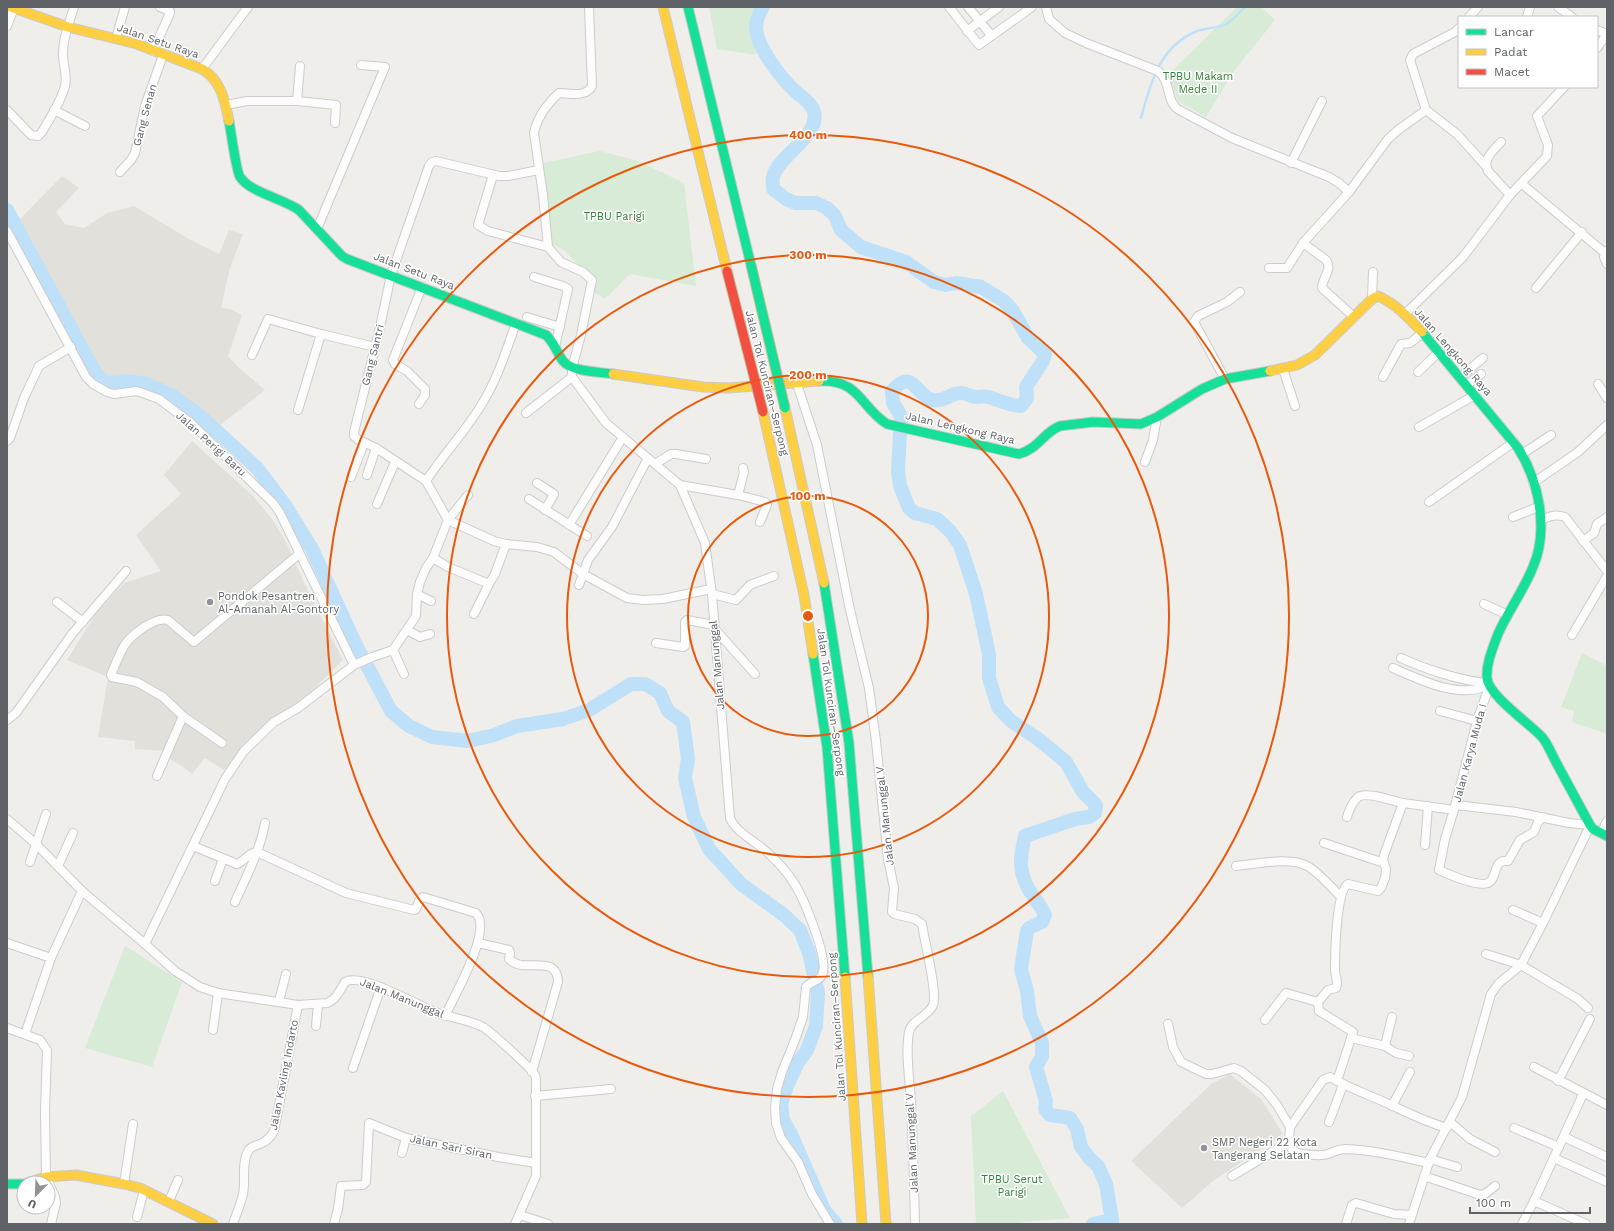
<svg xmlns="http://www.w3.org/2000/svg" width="1614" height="1231" font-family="'Work Sans',sans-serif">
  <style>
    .education { fill: #e2e0da }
    .green { fill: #d8ebd6 }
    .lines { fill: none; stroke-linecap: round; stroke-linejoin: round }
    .stream { stroke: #bfe0f9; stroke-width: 2.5 }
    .river { stroke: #bfe0f9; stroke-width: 14 }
    .street-casing { stroke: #cbcccc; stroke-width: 10 }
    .fast-casing { stroke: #cacacb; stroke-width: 11 }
    .slow-casing { stroke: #cacacb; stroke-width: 11 }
    .street { stroke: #fdfcfc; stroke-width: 8 }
    .fast { stroke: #16e098; stroke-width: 9 }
    .slow { stroke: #ffcf43; stroke-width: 9 }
    .fast-bridge-casing { stroke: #c8b996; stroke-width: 11; stroke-linecap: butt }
    .jam-bridge-casing { stroke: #c8b996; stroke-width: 11; stroke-linecap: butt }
    .fast-bridge { stroke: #16e098; stroke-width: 9 }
    .jam-bridge { stroke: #f24e42; stroke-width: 9 }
    .ring { fill: none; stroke: #e8590c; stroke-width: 2 }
    .poi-dot { fill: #919496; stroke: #fff; stroke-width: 1.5 }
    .labels { text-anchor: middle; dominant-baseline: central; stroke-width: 3; stroke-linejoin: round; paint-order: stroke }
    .street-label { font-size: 11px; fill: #5f6368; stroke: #fff }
    .park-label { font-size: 11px; fill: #348238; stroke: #fff }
    .poi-label { font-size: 11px; fill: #5f6368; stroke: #fff; text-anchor: start }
    .centre { fill: #e8590c; stroke: #fff; stroke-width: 2 }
    .ring-label { font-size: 12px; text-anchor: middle; font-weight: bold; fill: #e8590c; stroke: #fff; stroke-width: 3; stroke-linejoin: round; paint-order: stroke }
  </style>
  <rect width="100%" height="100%" fill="#efeeea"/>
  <g class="education">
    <polygon points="62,176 79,188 56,212 65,224 84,228 107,213 134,206 189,239 219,254 229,230 243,234 230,268 221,308 230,309 242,315 228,356 238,367 265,390 210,433 171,389 158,384 105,381 89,360 83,339 16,223"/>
    <polygon points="192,441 253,496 272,519 286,542 308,591 343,660 297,706 274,719 224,770 205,758 192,774 179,764 166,757 166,751 135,749 135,741 98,737 108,677 67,660 96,613 124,583 161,571 136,535 181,494 164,475"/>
    <polygon points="1230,1074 1261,1099 1283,1134 1213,1181 1182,1208 1131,1161 1211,1084"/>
  </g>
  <g class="green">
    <polygon points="709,7 756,7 753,15 756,55 717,49"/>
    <polygon points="1237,7 1261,7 1275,20 1234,71 1206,117 1178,101 1168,75"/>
    <polygon points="600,151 638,161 684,183 696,286 630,274 605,299 590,290 591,278 565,251 550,242 548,230 543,163"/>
    <polygon points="1582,653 1607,666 1607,734 1572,722 1574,711 1561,707"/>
    <polygon points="125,946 182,982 152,1067 85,1048"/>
    <polygon points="1003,1091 1070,1218 1003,1224 976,1224 971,1116"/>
  </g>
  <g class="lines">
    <path class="stream" d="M1141 118C1151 82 1159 47 1197 31 1206 28 1218 28 1226 24 1233 21 1239 12 1245 7"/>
    <g class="river">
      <path d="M763 7C760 12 756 21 756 27 756 47 782 79 796 92 802 97 809 101 813 109 824 134 778 155 773 177 772 180 773 185 773 189L786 199 796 203H816L827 208 835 216 841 230 861 247 906 262 934 282 946 285 956 283 981 287 1004 301 1013 311 1028 338 1045 354 1043 361 1026 387 1027 398 1021 406C1009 406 1000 400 988 397 984 396 980 397 976 397 971 397 966 393 961 393 951 393 942 403 932 400 915 395 913 367 892 391L893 403 901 416 898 471 900 486 909 508 915 513 937 519 950 531 960 545 976 594 989 654V678L998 707 1011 721 1037 738 1066 762 1083 792 1096 805 1095 813 1089 817 1075 819 1025 836C1019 861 1018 874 1033 896 1038 903 1042 908 1045 915L1042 922 1029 928 1027 931 1021 969 1027 991 1030 1016 1042 1043V1056L1036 1067 1046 1101 1045 1109 1050 1115 1070 1118 1077 1129 1081 1147 1089 1158 1098 1166 1106 1184 1112 1220"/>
      <polyline points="7,210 96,374 105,382 115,383 126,381 147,384 171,395 200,416 257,468 285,505 312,549 354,641 391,711 409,726 432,737 468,741 494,735 517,726 563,719 589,710 631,684 645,684 660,693 668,711 683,722 688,759 685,778 694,817 709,849 741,884 784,915 800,930 809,953 818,993 816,1026 807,1050 797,1064 787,1086 781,1104 783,1120 791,1134 824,1210 836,1224"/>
      <polyline points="1093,1224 1112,1220 1111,1224"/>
    </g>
    <g class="street-casing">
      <g id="street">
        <polyline points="949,7 979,45 1032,7"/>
        <polyline points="968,7 991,35"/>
        <path d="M1046 7 1049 19 1065 33 1086 43 1158 71C1172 82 1165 101 1179 110L1232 138 1329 177 1339 183 1349 192"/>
        <polyline points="1558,7 1572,17"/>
        <polyline points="1469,17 1478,7"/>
        <polyline points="1527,17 1530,7"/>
        <polyline points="7,26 14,8"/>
        <polyline points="1459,28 1455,32 1413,54 1410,60 1426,110 1457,134 1485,165"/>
        <polyline points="1597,30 1607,34"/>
        <polyline points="967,31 999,7"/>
        <polyline points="116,38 125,7"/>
        <polyline points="1597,48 1607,34"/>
        <polyline points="153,51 170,13 170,11 160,7"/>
        <polyline points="202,69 248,7"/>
        <polyline points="297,101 300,66"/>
        <polyline points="226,105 247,101 297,101 336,105 335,123"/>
        <path d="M7 110 31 135 38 136 42 132C50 118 61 102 65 86 68 74 62 63 63 52 63 37 70 21 74 7"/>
        <polyline points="54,110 85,126"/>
        <path d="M1501 142C1493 151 1482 159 1488 171L1510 195"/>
        <polyline points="1291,163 1322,101"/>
        <polyline points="120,172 131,160 135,153 145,106 163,55"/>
        <path d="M493 175 478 225 488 231 548 247 561 262 583 272 592 280 581 335 572 368V377L606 423 680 485 705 543 712 594 730 818C735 832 758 843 768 853 778 862 787 872 794 883 803 897 830 960 822 975 819 982 810 981 806 987L803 1017 795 1040 782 1072 777 1089 775 1108 776 1123 781 1138 798 1162 812 1194 830 1224"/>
        <polyline points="1522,184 1605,253"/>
        <polyline points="317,229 385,67 361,65"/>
        <polyline points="7,231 86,377 93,384 107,392 114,394 137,391 159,399 192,424 273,503 280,513 354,665"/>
        <path d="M1303 243 1326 260C1333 270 1322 278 1322 288L1354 317"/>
        <path d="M548 247 543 195 534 133C537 118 547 104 559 93 569 93 586 98 592 86L589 7"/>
        <polyline points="1607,251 1604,257 1607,264"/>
        <polyline points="1269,268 1287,268 1303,243 1349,192 1388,139 1398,130 1426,110"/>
        <polyline points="534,277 563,286 568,289 555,347"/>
        <polyline points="1536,288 1582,232"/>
        <polyline points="1372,299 1373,272"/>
        <polyline points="1405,314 1463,257 1510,195 1547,156 1548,145 1537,116 1564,87"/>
        <polyline points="527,317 560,327"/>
        <polyline points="252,355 268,319 321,334"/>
        <polyline points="1283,369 1295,406"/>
        <polyline points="1418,372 1439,352"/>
        <polyline points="1383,377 1401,344 1410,343 1423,333"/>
        <polyline points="1460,377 1483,358"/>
        <polyline points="1225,379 1194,322 1198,316 1227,302 1240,292"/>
        <path d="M797 384 817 445 850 610 869 688 876 741 888 859 894 888 892 912 894 914 915 919 922 924C924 939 938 994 933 1005 928 1017 912 1019 909 1032 905 1053 910 1081 911 1102 913 1143 914 1183 915 1224"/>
        <polyline points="1598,384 1607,398"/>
        <polyline points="1467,385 1481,374"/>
        <polyline points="419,404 425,395 425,389 407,371 395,364 393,360 422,287"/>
        <polyline points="298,410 321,334 375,347"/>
        <polyline points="526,413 572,377"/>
        <polyline points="1419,427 1475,395"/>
        <polyline points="7,441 10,438 24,398 39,366 71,347"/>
        <polyline points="1522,454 1551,435"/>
        <polyline points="1145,462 1153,440 1157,417"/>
        <polyline points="655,464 671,454 676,454 706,459"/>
        <polyline points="367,475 376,448"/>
        <polyline points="351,477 364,443"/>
        <polyline points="426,481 376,448 357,439 354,436 354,432 380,327 391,275 429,166 432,162 436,161 499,176 508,176 539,170"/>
        <polyline points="537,483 554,494 545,510"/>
        <polyline points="1533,483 1578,452 1607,425"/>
        <polyline points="680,485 738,495 765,502 767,505 760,522"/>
        <polyline points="468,495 448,520 494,541 506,544"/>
        <polyline points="738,495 744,472 743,468"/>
        <polyline points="529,499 587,536"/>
        <polyline points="1429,502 1514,442"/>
        <polyline points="377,504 395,462"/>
        <polyline points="1513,517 1538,507"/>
        <path d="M1541 520C1550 516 1555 514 1565 517L1607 571"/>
        <polyline points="569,525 623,437"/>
        <polyline points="1583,541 1594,533 1597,524 1607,517"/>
        <polyline points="433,558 448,567 489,584 495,574 506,544 537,547 554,552 583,574 627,598 643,600 663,599 711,589"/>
        <polyline points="579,585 588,560 612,527 648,458"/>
        <polyline points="417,594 431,601"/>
        <polyline points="712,594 736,600 750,585 774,576"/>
        <polyline points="57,602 83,622"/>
        <polyline points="1484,604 1508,615"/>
        <polyline points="474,614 489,584"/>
        <polyline points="713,627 755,674"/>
        <polyline points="407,630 420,637 430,634"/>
        <polyline points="1572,635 1607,576"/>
        <polyline points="656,643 683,647 685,646 685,622 687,620 714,625"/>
        <polyline points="393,650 404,674"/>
        <path d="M1401 658C1425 669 1461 681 1487 683"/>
        <path d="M1393 668C1420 680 1461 700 1488 685"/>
        <polyline points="1440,711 1477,721"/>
        <polyline points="183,716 222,743"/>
        <polyline points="7,720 16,713 72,634 126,571"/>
        <path d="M157 776 183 716 163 697 137 682 112 677 111 675C115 665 119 655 124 646 131 635 155 616 168 620L194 642 299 554"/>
        <polyline points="1456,805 1516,812 1569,823 1590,825"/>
        <path d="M1454 810 1445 839 1439 870C1450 875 1477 887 1488 883 1498 879 1492 859 1508 861L1520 840 1534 832 1538 822 1543 817"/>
        <path d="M1347 817C1349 810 1353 802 1358 797 1366 791 1393 801 1403 803"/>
        <path d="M7 819 36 844 82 891 145 944 175 971 200 987 218 993 298 1005 327 1003C337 999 340 990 345 982 360 972 417 1005 433 1011 449 1018 468 1019 483 1027 490 1031 531 1068 535 1075 536 1076 536 1079 536 1081V1176L515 1224"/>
        <polyline points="1601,833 1607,821"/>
        <polyline points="1324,843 1384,863"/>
        <polyline points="1425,845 1428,806"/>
        <path d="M193 846 237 864C245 861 248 853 257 852L346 893 414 910 416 909 420 899 423 897 476 913C493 930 454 996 445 1016"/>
        <polyline points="30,862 46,814"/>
        <polyline points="58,866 73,833"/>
        <path d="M1236 866C1257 864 1291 856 1309 867 1321 875 1331 887 1341 897"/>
        <polyline points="215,881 223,859"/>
        <path d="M235 902C246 877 260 851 265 823"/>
        <polyline points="1513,910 1543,923"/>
        <polyline points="7,943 51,958"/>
        <path d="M478 943 509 950 510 953 509 959C512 962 517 964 521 965 535 967 558 959 558 982L532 1072"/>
        <path d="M145 944 225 779 244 751 274 722 298 708 354 665 372 657 393 650 416 616 417 594 420 582 426 568 433 558 448 520 426 481C443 455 464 433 480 407 497 381 506 351 516 323"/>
        <polyline points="1486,954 1521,965 1578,999 1588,1008"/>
        <polyline points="279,1001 286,974"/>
        <polyline points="1265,1020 1286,993 1318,1002"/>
        <polyline points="1168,1024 1173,1047 1181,1062 1206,1074 1212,1074 1234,1068 1241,1071 1265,1090 1277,1105 1290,1127"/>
        <polyline points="316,1026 318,1004"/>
        <polyline points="7,1028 40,1040 47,1050 45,1111 46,1177 55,1197 56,1203 51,1224"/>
        <polyline points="213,1030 218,993"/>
        <polyline points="25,1034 51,958 82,891"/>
        <polyline points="1351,1038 1385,1046 1396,1053 1409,1056"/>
        <polyline points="1385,1046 1392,1017"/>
        <polyline points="1534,1067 1607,1105"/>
        <polyline points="353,1068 381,987"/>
        <path d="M1337 1081 1353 1032 1319 1011 1318 1002 1328 990 1336 988C1339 982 1335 976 1335 970 1335 954 1336 891 1348 884L1378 891 1381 888 1385 878 1386 869 1383 860 1384 855 1403 803 1454 810 1477 721 1489 687"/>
        <polyline points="1558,1081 1590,1019"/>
        <polyline points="535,1096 611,1089"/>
        <polyline points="1392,1106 1410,1072"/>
        <polyline points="1329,1122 1343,1085"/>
        <polyline points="1450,1122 1470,1139 1495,1152"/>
        <polyline points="1514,1128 1559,1147"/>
        <polyline points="1564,1137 1607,1157"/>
        <polyline points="402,1153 406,1138"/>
        <polyline points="1554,1158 1607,1182"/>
        <polyline points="1430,1159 1457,1167"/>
        <path d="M1429 1163C1401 1157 1374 1150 1346 1149 1338 1149 1334 1152 1328 1154 1318 1157 1306 1154 1297 1153L1291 1148 1289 1142 1290 1127 1323 1080 1330 1077C1349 1088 1369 1095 1389 1104 1408 1113 1426 1122 1447 1128"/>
        <polyline points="1232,1176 1289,1142"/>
        <polyline points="1424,1176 1480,1195 1485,1194 1495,1186"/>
        <polyline points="124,1184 133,1124"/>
        <polyline points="169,1201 178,1180"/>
        <polyline points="1534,1201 1586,1224"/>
        <polyline points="520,1215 548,1224"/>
        <polyline points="137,1217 144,1190"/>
        <path d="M233 1224C236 1214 241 1204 243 1194 246 1181 241 1164 248 1151 252 1143 265 1148 274 1131L298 1005"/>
        <polyline points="334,1224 338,1209 341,1186 363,1185 366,1182 369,1123 406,1138 498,1157 536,1163"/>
        <polyline points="1346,1224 1352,1205 1356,1203 1394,1214 1411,1215"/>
        <polyline points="1409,1224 1430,1159 1462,1097 1491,994 1499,983 1521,965 1543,923 1590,826"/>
        <polyline points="1522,1224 1534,1201 1583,1094"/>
      </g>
    </g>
    <g class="fast-casing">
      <g id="fast">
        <polyline points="688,7 751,265"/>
        <path d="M229 121C231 131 236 171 240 177 251 193 282 198 299 210L342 256 347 259 546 335C554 342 557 353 563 361 572 372 600 372 613 374"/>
        <path d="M1422 332 1518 448C1539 481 1549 530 1533 567 1524 590 1508 611 1498 634 1493 648 1486 663 1487 678 1488 695 1529 723 1542 737 1548 744 1552 755 1557 764 1568 784 1579 805 1590 825L1593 829 1607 836"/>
        <path d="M819 381C860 379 860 407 887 424L1019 454C1038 449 1044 432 1060 426L1093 422 1141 424 1157 417 1202 389 1225 379 1270 371"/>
        <polyline points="824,583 849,743 868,976"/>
        <polyline points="813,654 827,747 845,977"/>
        <polyline points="7,1184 24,1184"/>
      </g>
    </g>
    <g class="slow-casing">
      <g id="slow">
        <path d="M11 7 68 27 137 44 202 69C221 80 225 101 229 121"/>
        <polyline points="663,7 727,271"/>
        <path d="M1270 371 1297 365 1315 355 1372 299 1378 296C1396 304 1409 318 1422 332"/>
        <polyline points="613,374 703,387 728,388 819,381"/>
        <polyline points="785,408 824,583"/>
        <polyline points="763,412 804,595 813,654"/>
        <polyline points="868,976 886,1224"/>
        <polyline points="845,977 862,1224"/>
        <polyline points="27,1183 46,1177 76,1175 124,1184 140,1188 213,1224"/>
      </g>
    </g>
    <use href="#street" class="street"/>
    <use href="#fast" class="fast"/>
    <use href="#slow" class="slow"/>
    <g class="fast-bridge-casing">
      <polyline id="fast-bridge" points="751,265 785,408"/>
    </g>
    <g class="jam-bridge-casing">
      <polyline id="jam-bridge" points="727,271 763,412"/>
    </g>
    <use href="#fast-bridge" class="fast-bridge"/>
    <use href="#jam-bridge" class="jam-bridge"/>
  </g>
  <g class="ring">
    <circle cx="808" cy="616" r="120"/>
    <circle cx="808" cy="616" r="241"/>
    <circle cx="808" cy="616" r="361"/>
    <circle cx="808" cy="616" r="481"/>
  </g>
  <g class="poi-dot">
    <circle cx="210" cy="602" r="4"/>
    <circle cx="1204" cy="1148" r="4"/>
  </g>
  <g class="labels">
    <g class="street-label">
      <text transform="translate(158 41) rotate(19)">Jalan Setu Raya</text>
      <text transform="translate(145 115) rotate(-75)">Gang Senan</text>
      <text transform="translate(414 271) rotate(21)">Jalan Setu Raya</text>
      <text transform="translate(1453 352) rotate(49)">Jalan Lengkong Raya</text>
      <text transform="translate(373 355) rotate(-76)">Gang Santri</text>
      <text transform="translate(767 383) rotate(76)">Jalan Tol Kunciran–Serpong</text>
      <text transform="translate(960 428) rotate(13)">Jalan Lengkong Raya</text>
      <text transform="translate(211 444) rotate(42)">Jalan Perigi Baru</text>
      <text transform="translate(717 665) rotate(-95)">Jalan Manunggal</text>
      <text transform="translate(831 702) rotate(82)">Jalan Tol Kunciran–Serpong</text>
      <text transform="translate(1470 753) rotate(-75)">Jalan Karya Muda I</text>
      <text transform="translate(885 816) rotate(-96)">Jalan Manunggal V</text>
      <text transform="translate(402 998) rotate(22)">Jalan Manunggal</text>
      <text transform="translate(837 1027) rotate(-94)">Jalan Tol Kunciran–Serpong</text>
      <text transform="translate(284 1075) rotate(-79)">Jalan Kavling Indarto</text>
      <text transform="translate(912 1143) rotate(-93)">Jalan Manunggal V</text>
      <text transform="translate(451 1147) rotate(12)">Jalan Sari Siran</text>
    </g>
    <g class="park-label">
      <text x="1198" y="76">TPBU Makam<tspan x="1198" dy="13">Mede II</tspan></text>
      <text x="614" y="216">TPBU Parigi</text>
      <text x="1012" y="1179">TPBU Serut<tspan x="1012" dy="13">Parigi</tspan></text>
    </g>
    <g class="poi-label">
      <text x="218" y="596">Pondok Pesantren<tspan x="218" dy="13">Al-Amanah Al-Gontory</tspan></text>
      <text x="1212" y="1142">SMP Negeri 22 Kota<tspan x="1212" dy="13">Tangerang Selatan</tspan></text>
    </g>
  </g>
  <circle cx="808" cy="616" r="6" class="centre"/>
  <g class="ring-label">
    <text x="808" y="139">400 m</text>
    <text x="808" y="259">300 m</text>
    <text x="808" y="379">200 m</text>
    <text x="808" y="500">100 m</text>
  </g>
  <rect width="1614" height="1231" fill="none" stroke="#5f6368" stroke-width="16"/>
  <rect x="1458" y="16" width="140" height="72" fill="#ffffff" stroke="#bfc1c3"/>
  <rect x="1466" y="29" width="20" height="6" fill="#16e098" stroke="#bfc1c3"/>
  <text x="1494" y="36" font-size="12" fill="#5f6368">Lancar</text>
  <rect x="1466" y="49" width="20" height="6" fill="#ffcf43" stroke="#bfc1c3"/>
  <text x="1494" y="56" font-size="12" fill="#5f6368">Padat</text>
  <rect x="1466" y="69" width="20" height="6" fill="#f24e42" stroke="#bfc1c3"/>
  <text x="1494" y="76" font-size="12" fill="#5f6368">Macet</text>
  <g transform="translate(36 1195) rotate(203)"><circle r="19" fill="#ffffff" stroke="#bfc1c3"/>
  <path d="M0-3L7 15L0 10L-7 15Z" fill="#919496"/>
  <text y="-6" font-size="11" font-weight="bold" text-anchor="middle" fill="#5f6368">U</text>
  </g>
  <path d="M1470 1207v6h120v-6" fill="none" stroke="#5f6368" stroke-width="2"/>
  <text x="1476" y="1207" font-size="12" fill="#5f6368" stroke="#ffffff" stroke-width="3" paint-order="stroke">100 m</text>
</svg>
